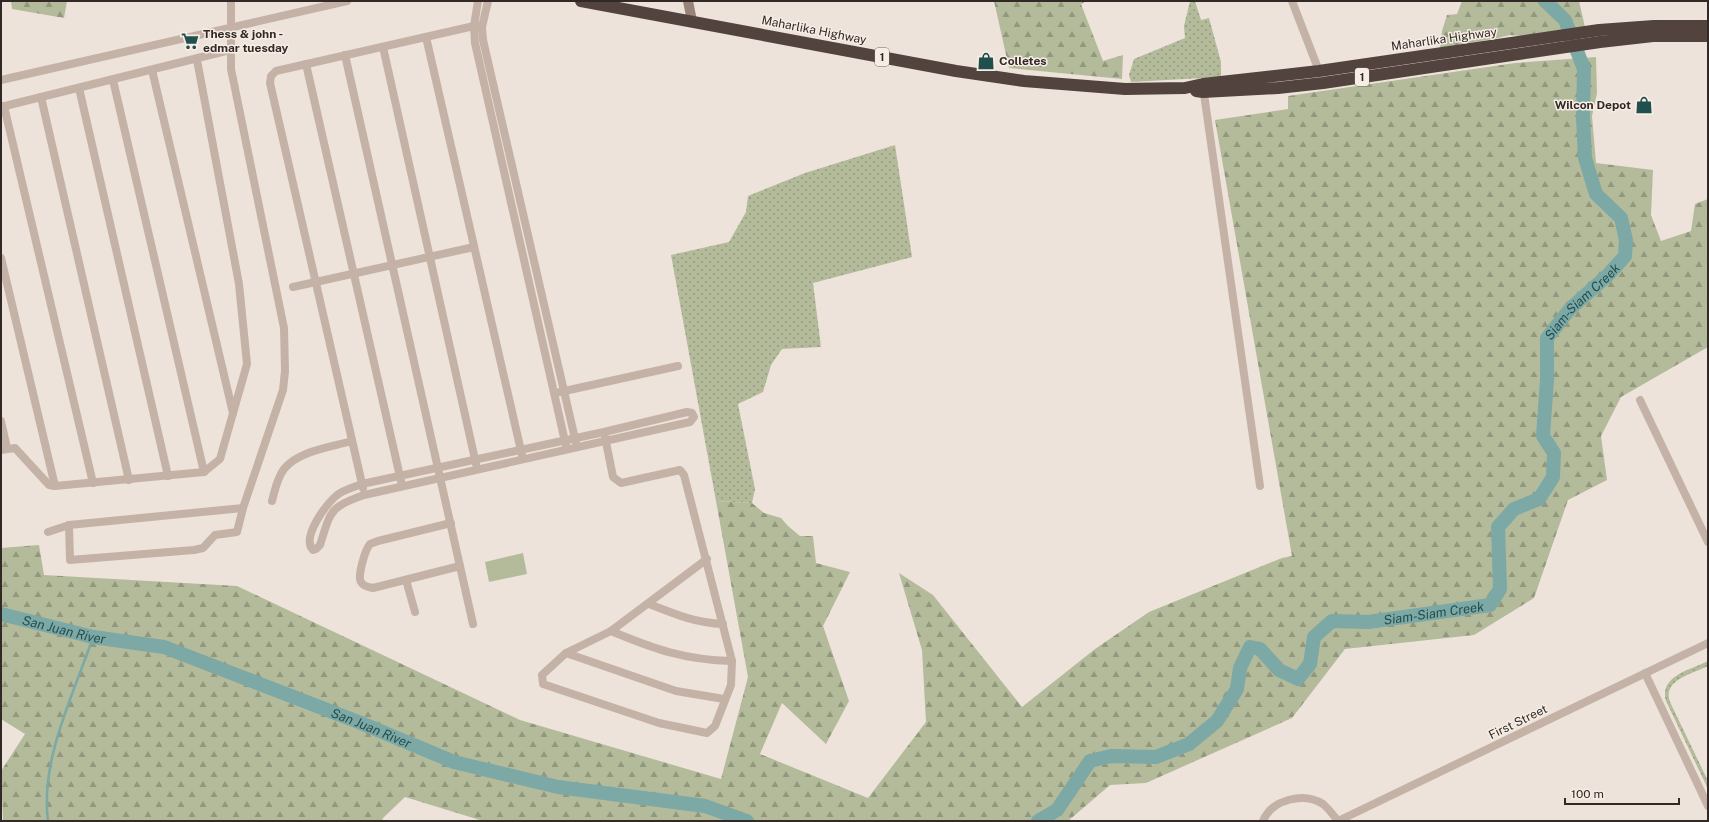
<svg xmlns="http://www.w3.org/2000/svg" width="1709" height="822" font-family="'Public Sans',sans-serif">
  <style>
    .grass { fill: url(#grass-dots) }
    .forest { fill: url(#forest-firs) }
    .garden { fill: #b3bb9b }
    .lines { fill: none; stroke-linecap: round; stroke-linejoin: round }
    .stream { stroke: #7ca8a6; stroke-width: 2.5 }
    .river { stroke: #7ca8a6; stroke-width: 14 }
    .street { stroke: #c5b2a7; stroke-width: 8 }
    .secondary { stroke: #988279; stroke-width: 10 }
    .highway { stroke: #52433f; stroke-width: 12 }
    .labels { text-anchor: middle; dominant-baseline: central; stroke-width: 3; stroke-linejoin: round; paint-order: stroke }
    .shield { fill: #f6ede5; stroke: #6d6460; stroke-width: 1 }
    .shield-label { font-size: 11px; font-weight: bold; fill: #322927 }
    .street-label { font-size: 12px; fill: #322927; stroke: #f6ede5 }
    .poi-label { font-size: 12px; font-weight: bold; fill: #322927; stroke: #f6ede5; text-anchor: start }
    .water-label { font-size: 13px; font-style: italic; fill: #214f4e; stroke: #f6ede5 }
  </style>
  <defs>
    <pattern id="grass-dots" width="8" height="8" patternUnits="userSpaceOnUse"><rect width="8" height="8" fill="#b3bb9b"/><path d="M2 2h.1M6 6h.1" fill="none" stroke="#92987e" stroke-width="1.8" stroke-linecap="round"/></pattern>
    <pattern id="forest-firs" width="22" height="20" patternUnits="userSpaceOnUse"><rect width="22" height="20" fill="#b3bb9b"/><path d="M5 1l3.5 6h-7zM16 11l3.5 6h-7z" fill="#92987e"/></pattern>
  </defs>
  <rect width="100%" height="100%" fill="#eee3da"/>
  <g class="grass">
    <polygon points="1190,1 1195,1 1201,20 1209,18 1221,62 1221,77 1131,82 1129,75 1134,59 1185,38 1184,26"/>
    <polygon points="895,145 912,257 813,283 821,347 782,349 771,365 763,392 738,404 755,489 752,503 716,501 671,255 729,242 746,212 748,196 805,173"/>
    <path d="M1708 661V666C1692 674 1662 680 1670 702L1708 781V789L1666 701C1659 676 1690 670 1708 661Z"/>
  </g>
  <g class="forest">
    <polygon points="11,1 67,1 64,18 12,9"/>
    <polygon points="994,1 1087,1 1081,4 1103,61 1123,55 1122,79 1009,68"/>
    <polygon points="1462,1 1579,1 1585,27 1523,36 1510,35 1498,38 1440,48 1442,31 1447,15 1457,14"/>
    <polygon points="1596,57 1597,93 1592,116 1596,163 1653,170 1651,215 1661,241 1691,231 1695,204 1708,199 1708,347 1621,397 1601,436 1607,480 1568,500 1534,598 1474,635 1345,649 1292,718 1146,783 1110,785 1068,821 483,821 405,797 383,818 382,821 3,821 1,771 25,734 1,719 1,548 39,545 44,575 237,586 520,720 721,779 748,677 716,501 752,503 764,513 781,518 788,526 800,536 813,536 816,563 850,572 823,626 849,701 826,744 782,703 760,754 868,798 926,722 922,650 899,573 933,595 1022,707 1095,649 1149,612 1282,558 1292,556 1215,120 1288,109 1288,96 1515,63"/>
  </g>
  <polygon class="garden" points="523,553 527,574 489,582 485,562"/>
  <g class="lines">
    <path class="stream" d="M48 821C40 759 74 694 93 637"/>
    <g class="river">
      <path id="s1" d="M1 614 93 637 164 647 361 723 454 762 558 787 705 806 747 821"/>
      <path id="s2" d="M1038 821 1057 810 1090 761 1111 756 1156 757 1189 744 1217 721 1237 689 1240 668 1250 647 1260 649 1279 670 1298 679 1310 664 1314 637 1332 621 1368 622 1490 605 1500 589 1498 527 1514 509 1539 499 1553 477 1554 453 1543 436 1547 380V338L1570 309 1608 275 1625 256 1626 240 1621 218 1596 194 1585 158 1583 118 1584 69 1565 20 1545 1"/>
    </g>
    <g class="street">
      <polyline points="478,1 474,26 475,43 566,446"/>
      <polyline points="488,1 482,27 483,40 576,443"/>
      <polyline points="1292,1 1319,71"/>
      <polyline points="426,37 522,455"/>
      <polyline points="383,47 476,464"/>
      <polyline points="345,55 473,624"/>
      <polyline points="306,64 401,481"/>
      <polyline points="152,70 233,413"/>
      <polyline points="1,80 347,1"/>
      <polyline points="113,80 204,472"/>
      <polyline points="1203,87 1260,486"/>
      <polyline points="79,88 168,476"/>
      <polyline points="41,97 129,480"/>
      <polyline points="4,106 93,483"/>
      <polyline points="1,107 230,50"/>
      <polyline points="1,258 55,486"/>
      <polyline points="293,287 474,247"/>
      <polyline points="560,392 678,366"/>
      <polyline points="1640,400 1708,542"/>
      <path d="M687 412 692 413 694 417 690 422 364 495C329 507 331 511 320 545L316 549 313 550C301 538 326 504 336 496 342 490 354 487 362 484L604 432Z"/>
      <polyline points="1,421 7,448"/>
      <polyline points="605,437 613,477 621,483 680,470 684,475 732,661 731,685 715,726 707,733 659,723 543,684 542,675 566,653 611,631 707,559"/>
      <polyline points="1,450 15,448 49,485 55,486 204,472 220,459 247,364 239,284 197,60"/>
      <polyline points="363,488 270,83 271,76 276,71 474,26 482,27"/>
      <path d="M272 501C275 490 277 478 284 469 298 451 331 447 352 441"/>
      <path d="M451 523 378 541 370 544C365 550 357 577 361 582 364 587 369 587 373 588L460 566"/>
      <polyline points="69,525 70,560 194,550 203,548 215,535 237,532 243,508 283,390 285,371 284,328 231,69 231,1"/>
      <polyline points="48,532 69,525 243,508"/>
      <polyline points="406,580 415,612"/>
      <path d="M649 604C674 614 696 623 723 624"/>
      <path d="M611 631C654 649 685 660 732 661"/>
      <polyline points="566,653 676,691 724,699"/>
      <polyline points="1645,673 1708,806"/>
      <path d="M1263 821C1272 799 1304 792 1323 804 1328 808 1334 816 1338 821"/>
      <polyline points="1338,821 1708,643"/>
    </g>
    <polyline class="secondary" points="688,1 692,21"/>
    <g class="highway">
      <polyline points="581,1 956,71 1024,81 1125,89 1185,88 1203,84 1319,71 1599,30 1654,26 1708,26"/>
      <polyline points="1196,91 1203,92 1278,88 1323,83 1600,42 1653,36 1708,36"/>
    </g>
  </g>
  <defs>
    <g id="supermarket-bare" transform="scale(1.38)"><path d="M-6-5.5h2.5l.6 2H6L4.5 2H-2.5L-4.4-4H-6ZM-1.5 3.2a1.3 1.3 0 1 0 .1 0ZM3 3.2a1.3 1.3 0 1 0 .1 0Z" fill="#214f4e" stroke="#f6ede5" stroke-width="2.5" paint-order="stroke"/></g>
    <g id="shop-bare" transform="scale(1.38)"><path d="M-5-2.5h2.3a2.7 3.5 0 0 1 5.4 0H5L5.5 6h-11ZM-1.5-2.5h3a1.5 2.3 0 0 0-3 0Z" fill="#214f4e" stroke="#f6ede5" stroke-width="2.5" paint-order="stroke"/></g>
  </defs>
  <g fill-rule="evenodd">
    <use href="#supermarket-bare" x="190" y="41"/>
    <use href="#shop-bare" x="986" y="61"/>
    <use href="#shop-bare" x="1644" y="105"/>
  </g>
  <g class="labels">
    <g class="shield">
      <rect x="875" y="48" width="14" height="18" rx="3"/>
      <rect x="1355" y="68" width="14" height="18" rx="3"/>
    </g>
    <g class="shield-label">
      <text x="882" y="57">1</text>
      <text x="1362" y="77">1</text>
    </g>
    <g class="street-label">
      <text transform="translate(814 30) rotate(11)">Maharlika Highway</text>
      <text transform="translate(1444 39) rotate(-8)">Maharlika Highway</text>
      <text transform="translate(1518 722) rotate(-26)">First Street</text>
    </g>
    <g class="poi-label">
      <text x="203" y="34">Thess &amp; john -<tspan x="203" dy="14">edmar tuesday</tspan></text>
      <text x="999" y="61">Colletes</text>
      <text x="1631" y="105" text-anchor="end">Wilcon Depot</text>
    </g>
    <g class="water-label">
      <text stroke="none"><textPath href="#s2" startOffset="942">Siam-Siam Creek</textPath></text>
      <text stroke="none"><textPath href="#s2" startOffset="534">Siam-Siam Creek</textPath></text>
      <text stroke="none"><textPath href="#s1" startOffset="65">San Juan River</textPath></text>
      <text stroke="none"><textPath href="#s1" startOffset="389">San Juan River</textPath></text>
    </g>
  </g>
  <rect width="1709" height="822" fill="none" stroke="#322927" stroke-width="4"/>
  <path d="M1565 798v6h114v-6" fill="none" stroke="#322927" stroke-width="2"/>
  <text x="1571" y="798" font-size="12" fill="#322927" stroke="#f6ede5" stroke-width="3" paint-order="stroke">100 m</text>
</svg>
